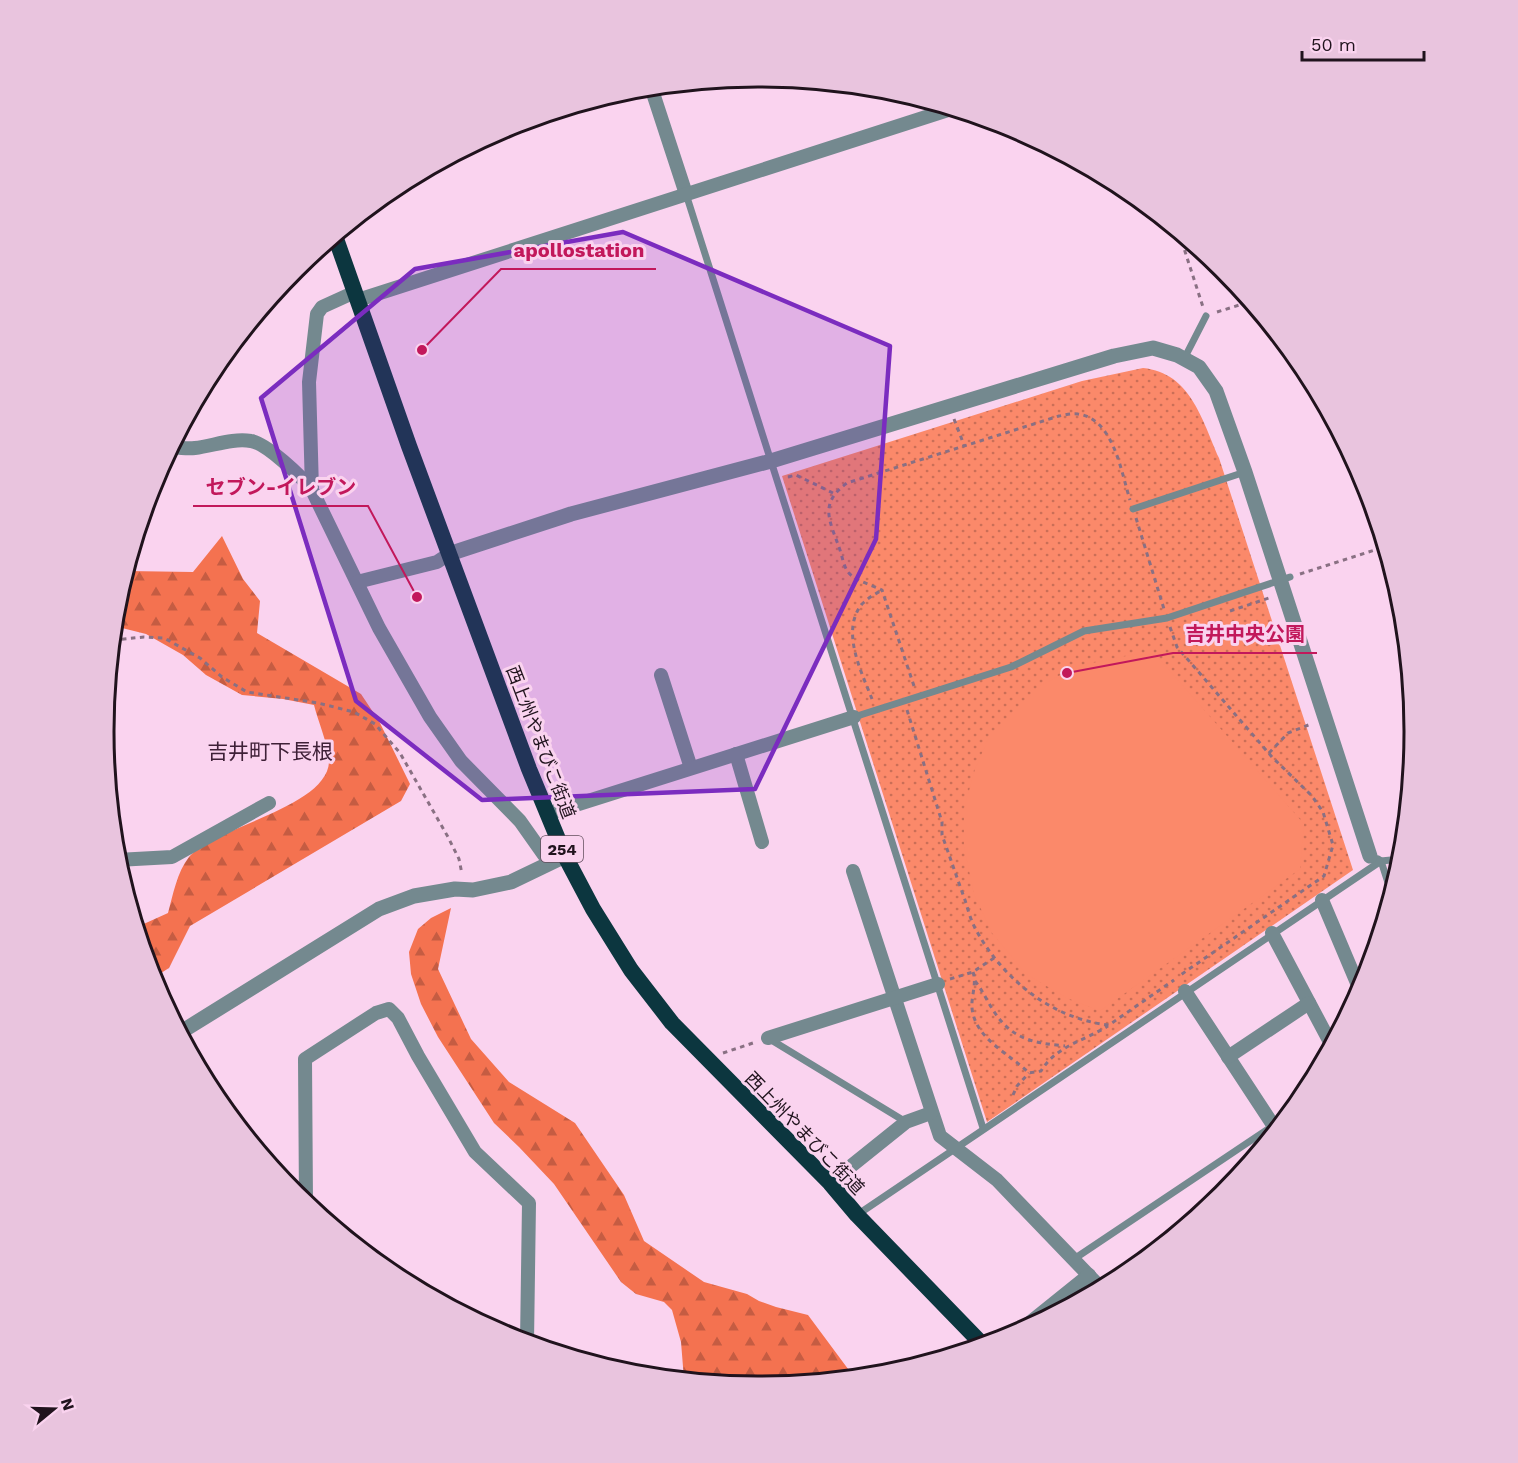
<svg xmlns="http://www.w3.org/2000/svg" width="1518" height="1463" font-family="'Work Sans','Noto Sans JP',sans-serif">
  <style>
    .forest { fill: url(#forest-firs) }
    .park { fill: url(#park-dots) }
    .pitch { fill: #fb896a }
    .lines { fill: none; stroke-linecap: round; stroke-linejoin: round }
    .path { stroke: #897083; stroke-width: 3; stroke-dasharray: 4.5 4.5; stroke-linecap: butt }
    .service { stroke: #74898f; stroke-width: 7 }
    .minor { stroke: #74898f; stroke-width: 14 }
    .tertiary { stroke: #74898f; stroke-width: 15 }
    .trunk { stroke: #0c363f; stroke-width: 16 }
    .marked { fill: #7b2cbf; fill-opacity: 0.2; stroke: #7b2cbf; stroke-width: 4.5; stroke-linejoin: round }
    .labels { text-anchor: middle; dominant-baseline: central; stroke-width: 6; stroke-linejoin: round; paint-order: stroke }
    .shield { fill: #fad3ef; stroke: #614d5c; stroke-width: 1.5 }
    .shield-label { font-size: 16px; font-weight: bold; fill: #20131d }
    .street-label { font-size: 18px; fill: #20131d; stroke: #fad3ef }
    .quarter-label { font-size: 21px; fill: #3e2037; stroke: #fad3ef }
    .rim { fill: none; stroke: #20131d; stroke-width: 3 }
    .leader { fill: none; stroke: #c2185b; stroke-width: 2 }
    .callout-dot { fill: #c2185b; stroke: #fad3ef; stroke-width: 2 }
    .callout-label { font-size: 20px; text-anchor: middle; font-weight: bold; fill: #c2185b; stroke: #fad3ef; stroke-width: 6; stroke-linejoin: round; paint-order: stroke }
  </style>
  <defs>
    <pattern id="forest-firs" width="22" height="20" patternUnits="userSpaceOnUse" patternTransform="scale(1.5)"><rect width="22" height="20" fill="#f47250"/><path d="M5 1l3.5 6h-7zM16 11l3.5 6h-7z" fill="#c55c42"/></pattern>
    <pattern id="park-dots" width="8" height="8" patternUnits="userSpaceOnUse" patternTransform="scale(1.5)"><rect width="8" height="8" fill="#fb896a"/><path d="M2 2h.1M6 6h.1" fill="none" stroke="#cb6f57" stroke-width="1.8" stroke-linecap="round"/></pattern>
  </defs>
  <rect width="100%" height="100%" fill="#fad3ef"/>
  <g class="forest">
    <path d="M222 536 243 579 260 601 257 633 361 694 379 721 410 784 401 801 190 926 169 968 153 978 137 927 168 913C173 895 177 872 189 857 214 826 333 807 329 758 327 742 318 721 314 705L283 699 242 695 206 675 183 655 146 634 114 626 117 603 127 571 193 572Z"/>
    <polygon points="451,908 438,969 471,1039 509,1082 575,1123 624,1195 644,1241 704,1282 747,1294 759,1301 776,1307 808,1315 854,1377 759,1386 684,1379 681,1342 672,1310 664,1302 636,1294 621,1282 554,1184 519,1147 494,1123 438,1037 421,1004 411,974 409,952 418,929 431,918"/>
  </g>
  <path class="park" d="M1143 368C1191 373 1202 420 1219 458L1353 870 987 1122 782 476 1082 381Z"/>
  <polygon class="pitch" points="1136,654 1156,655 1304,824 1300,869 1100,1011 1067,998 1026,974 992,933 974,894 964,847 964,809 975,769 989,737 1040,686 1077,666"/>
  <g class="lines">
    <g class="path">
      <polyline points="1179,233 1203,307"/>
      <polyline points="1217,312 1249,302"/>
      <polyline points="954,419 964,445"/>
      <polyline points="788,477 796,475 833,493"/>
      <polyline points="1136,518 1164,609"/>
      <polyline points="1300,574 1384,547"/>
      <polyline points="1230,611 1269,598"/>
      <polyline points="1170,627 1177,647 1272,757 1312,796 1323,812 1333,845 1324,876 1179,976"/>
      <polyline points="113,640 144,637 164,638 200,658 222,677 247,692 318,703 354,712 375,724 400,753 448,837 459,859 462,874"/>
      <path d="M914 686 882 590C872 585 855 581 848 572 844 567 842 556 840 550 830 521 818 504 847 483L1059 416C1065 415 1072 413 1078 414 1114 419 1121 472 1130 500"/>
      <path d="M872 699C862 673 840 631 862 604 868 598 875 594 882 590"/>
      <path d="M907 710 942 822V835C950 857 957 878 965 900 968 910 971 921 976 930 1003 979 1052 1019 1109 1025L1174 980"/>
      <polyline points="1269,753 1288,733 1311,724"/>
      <path d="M973 972C977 984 971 996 972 1008 975 1039 1010 1054 1029 1073L1041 1071C1056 1046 1084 1041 1108 1026"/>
      <polyline points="950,979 973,972 994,958"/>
      <path d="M975 981C983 991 988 1003 995 1013 1013 1040 1035 1043 1065 1046"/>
      <polyline points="723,1053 756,1042"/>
      <polyline points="1013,1095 1017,1086 1029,1073"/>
    </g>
    <g class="service">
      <polyline points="686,194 983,1128"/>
      <polyline points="1184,359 1206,316"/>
      <polyline points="1133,509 1245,472"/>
      <polyline points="854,717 1011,667 1084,631 1167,618 1290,577"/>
      <polyline points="1378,859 1381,861 1391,892"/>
      <polyline points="768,1038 906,1122"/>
      <polyline points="857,1215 1381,861 1401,859"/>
      <polyline points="1074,1259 1286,1117"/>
    </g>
    <g class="minor">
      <polyline points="651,87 686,194"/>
      <polyline points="358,300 951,109"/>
      <path d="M172 447C180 448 188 449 195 448 213 446 232 438 251 441 266 443 302 477 312 490L379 628 430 717 461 761 520 821 544 855"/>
      <polyline points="312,490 309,382 317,314 322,307 355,292"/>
      <polyline points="357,582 437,562 449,554"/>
      <polyline points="661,675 691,768"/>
      <polyline points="736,754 762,842"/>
      <polyline points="547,814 854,717"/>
      <polyline points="117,860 172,857 269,803"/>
      <polyline points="853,871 940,1136 997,1180 1101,1288"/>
      <polyline points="1322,900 1360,990"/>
      <polyline points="1272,933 1331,1044"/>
      <polyline points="1185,991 1273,1125"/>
      <polyline points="768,1038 938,984"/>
      <polyline points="1228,1057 1309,1003"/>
      <polyline points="830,1183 906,1122 931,1113"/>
      <polyline points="306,1203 305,1059 376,1013 389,1009 398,1018 418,1056 475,1152 529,1203 527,1342"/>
      <polyline points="1018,1332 1089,1275"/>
    </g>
    <g class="tertiary">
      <polyline points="449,554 571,514 771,461 1114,356 1153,348 1177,355 1199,367 1216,391 1245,472 1370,856"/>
      <polyline points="181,1032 379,909 414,896 455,889 473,890 511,882 565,856"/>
    </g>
    <polyline class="trunk" points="335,236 409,446 529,769 565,856 593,909 631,970 672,1023 830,1183 857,1215 983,1345"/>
  </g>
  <path class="marked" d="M623 232 890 346 876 539 755 789 482 800 356 701 261 398 415 269Z"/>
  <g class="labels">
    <rect class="shield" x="541" y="836" width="42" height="26" rx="4.5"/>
    <g class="shield-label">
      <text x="562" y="849">254</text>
    </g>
    <g class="street-label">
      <text transform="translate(541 742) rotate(69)">西上州やまびこ街道</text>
      <text transform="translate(805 1133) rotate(46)">西上州やまびこ街道</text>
    </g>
    <g class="quarter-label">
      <text x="270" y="751">吉井町下長根</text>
    </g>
  </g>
  <path d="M0 0H1518V1463H0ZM758 87H760A644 644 0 0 1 1404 731V732A644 644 0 0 1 760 1376H758A644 644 0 0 1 114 732V731A644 644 0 0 1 758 87Z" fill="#e9c4de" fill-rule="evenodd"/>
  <path class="rim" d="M758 87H760A644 644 0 0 1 1404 731V732A644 644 0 0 1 760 1376H758A644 644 0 0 1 114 732V731A644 644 0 0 1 758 87Z"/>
  <path class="leader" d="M422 350L501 269H656M417 597L368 506H193M1067 673L1173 653H1317"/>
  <g class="callout-dot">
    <circle cx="422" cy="350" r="6"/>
    <circle cx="417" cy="597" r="6"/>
    <circle cx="1067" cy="673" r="6"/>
  </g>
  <g class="callout-label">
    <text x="579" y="257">apollostation</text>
    <text x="281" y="494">セブン-イレブン</text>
    <text x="1245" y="641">吉井中央公園</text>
  </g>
  <g transform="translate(54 1409) rotate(71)" stroke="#fad3ef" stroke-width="4.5" paint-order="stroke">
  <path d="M0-4.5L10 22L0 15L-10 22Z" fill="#20131d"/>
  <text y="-9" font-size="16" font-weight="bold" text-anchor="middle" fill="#20131d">N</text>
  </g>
  <path d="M1302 51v9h122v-9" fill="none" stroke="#20131d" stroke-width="3"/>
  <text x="1311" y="51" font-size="18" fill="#20131d" stroke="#fad3ef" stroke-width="4.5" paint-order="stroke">50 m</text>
</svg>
